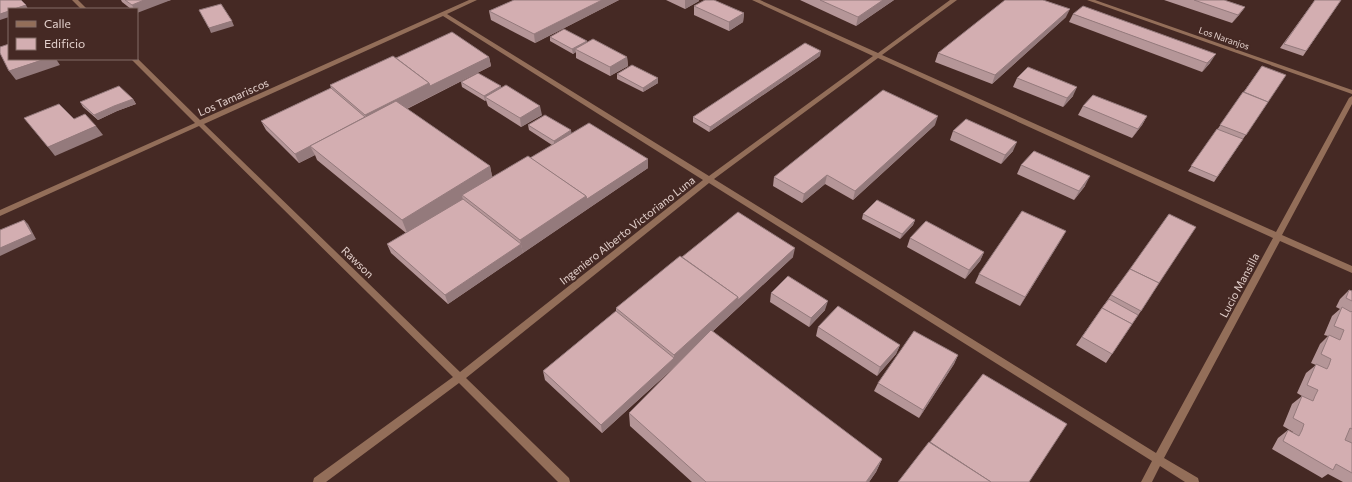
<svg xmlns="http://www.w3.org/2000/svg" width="1352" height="482" font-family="Commissioner,sans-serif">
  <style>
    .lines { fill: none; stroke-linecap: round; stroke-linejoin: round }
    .street { fill: #936e59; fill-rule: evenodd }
    .wall { fill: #b59698 }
    .shaded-wall { fill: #947a7c }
    .building { fill: #d3aeb1; stroke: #947a7c }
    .labels { text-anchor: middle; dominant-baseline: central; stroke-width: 4; stroke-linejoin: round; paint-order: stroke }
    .far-street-label { font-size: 9px; fill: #e3d0cc; stroke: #452924 }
    .street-label { font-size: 11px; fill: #e3d0cc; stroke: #452924 }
  </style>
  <rect width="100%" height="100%" fill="#452924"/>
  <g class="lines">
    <g class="street">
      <polygon points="72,0 78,0 87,9 81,9"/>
      <path d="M469 0H477L447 14 709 176 873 56 752 0H760L878 53 950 0H957L882 55 1276 232 1349 98 1352 96V104L1282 235 1352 266V273L1280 241 1164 458 1198 478 1199 482H1185L1160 466 1152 482H1141L1152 461 709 183 466 378 569 478 570 482H558L459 383 326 482H313L314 478 453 377 199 126 0 216V210L195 123 131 59 137 58 200 120ZM443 16 703 180 460 372 204 124ZM878 58 1273 238 1156 453 714 179Z"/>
      <polygon points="1087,0 1095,0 1352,90 1352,94"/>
    </g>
  </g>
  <g class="wall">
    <polygon points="121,0 171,0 137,9 131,9 122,2"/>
    <polygon points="514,0 619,0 535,43 491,20 489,11"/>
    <polygon points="666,0 699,0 699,1 685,9"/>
    <polygon points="800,0 894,0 856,26"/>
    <polygon points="1164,0 1224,0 1245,7 1239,15 1232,23"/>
    <polygon points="1315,0 1341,0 1303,56 1280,48"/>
    <polygon points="694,6 744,13 743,22 729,31 694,15"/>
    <polygon points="1073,14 1210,63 1202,72 1069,22"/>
    <polygon points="1066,17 992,84 935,62 938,53"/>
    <polygon points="550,37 587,42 627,57 628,66 610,76 576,58 576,52 573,54 550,41"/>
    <polygon points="820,56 709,132 693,122 693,117"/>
    <polygon points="489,57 491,66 407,109 490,166 492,177 530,158 552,145 529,130 528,125 571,130 571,133 648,159 648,168 448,304 391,253 387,244 406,233 317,160 315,155 299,163 266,130 261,121 331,88 330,85 396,58"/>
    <polygon points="1262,66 1268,102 1214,182 1188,171"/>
    <polygon points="617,74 658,83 643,92 617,79"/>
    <polygon points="1017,78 1073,96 1063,107 1013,87"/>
    <polygon points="461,82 501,88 542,115 521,127 488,106 486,100 485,101 462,87"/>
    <polygon points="133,99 136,104 117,111 98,120 83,107 80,102"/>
    <polygon points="1083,106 1147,116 1142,125 1132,138 1078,115"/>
    <polygon points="935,125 853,200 825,184 802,203 773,186 774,177"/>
    <polygon points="953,131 1013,151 1001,164 950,140"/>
    <polygon points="1021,165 1085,186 1074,200 1017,174"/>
    <polygon points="863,214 915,220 913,225 900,239 862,219"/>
    <polygon points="1066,231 1020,306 975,283 979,274"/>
    <polygon points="910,238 984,252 980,261 965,279 907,247"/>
    <polygon points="682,257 793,257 712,332 882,459 876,472 869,482 692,482 630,426 629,413 680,362 602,433 545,380 543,371 616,311 616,308"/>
    <polygon points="1159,283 1141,311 1112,354 1106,363 1076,345 1111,295"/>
    <polygon points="1349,290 1352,291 1352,443 1345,439 1352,443 1352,482 1343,482 1328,474 1322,478 1272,449 1278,438 1288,430 1293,433 1293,432 1283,426 1292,404 1302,396 1297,393 1306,373 1316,365 1311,363 1320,344 1328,336 1324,335 1332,316 1340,309 1336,307 1340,299"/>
    <polygon points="771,293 825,310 809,327 770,302"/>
    <polygon points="818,327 900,345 896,354 877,376 816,336"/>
    <polygon points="958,355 954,364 919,418 874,391 878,383"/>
  </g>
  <g class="shaded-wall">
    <polygon points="144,0 171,0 137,13 137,9 134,9 132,5"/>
    <polygon points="602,0 619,0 535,43 534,34"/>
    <polygon points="685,0 699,0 699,1 685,9"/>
    <polygon points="883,0 894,0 856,26 858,17"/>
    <polygon points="26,5 28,9 14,9"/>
    <polygon points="1245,7 1239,15 1232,23 1238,15"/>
    <polygon points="1070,9 1066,17 992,84 995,75"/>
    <polygon points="9,11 9,17 0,20 0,14"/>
    <polygon points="744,13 743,22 729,31 729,22"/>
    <polygon points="232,21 234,26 211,33 209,28"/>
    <polygon points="587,41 588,45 575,49 576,52 573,54 572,49"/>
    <polygon points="821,51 820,56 709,132 710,127"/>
    <polygon points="1216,54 1210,63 1202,72 1207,63"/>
    <polygon points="489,57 491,66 319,153 367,118 365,115 429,83"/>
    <polygon points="627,57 628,66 610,76 610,67"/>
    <polygon points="45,59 56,59 60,65 16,80 9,71"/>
    <polygon points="658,78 658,83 643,92 643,88"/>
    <polygon points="501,86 502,91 485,97 486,100 485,101 484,96"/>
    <polygon points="1077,87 1073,96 1063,107 1067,98"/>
    <polygon points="133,99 136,104 117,111 98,120 94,115 114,106"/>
    <polygon points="540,106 542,115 521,127 520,118"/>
    <polygon points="938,116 935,125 853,200 855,191"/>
    <polygon points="1147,116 1142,125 1132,138 1138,129"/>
    <polygon points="96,126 103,135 55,156 48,147"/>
    <polygon points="571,130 572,135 554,146 554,141"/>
    <polygon points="1017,142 1013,151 1001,164 1005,155"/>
    <polygon points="310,146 315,155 299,163 295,154"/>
    <polygon points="648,159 648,168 523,253 520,240 586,196"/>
    <polygon points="490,166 493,180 462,195 463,200 408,235 402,220"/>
    <polygon points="827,175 825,184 802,203 804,194"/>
    <polygon points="1090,176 1085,186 1074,200 1079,191"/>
    <polygon points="24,220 28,224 36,239 0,256 0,248"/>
    <polygon points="915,220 913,225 900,239 902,234"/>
    <polygon points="1066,231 1061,240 1020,306 1025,297"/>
    <polygon points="521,244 523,253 448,304 445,295"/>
    <polygon points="795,248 793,257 674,367 674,355 738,297"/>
    <polygon points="984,252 980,261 965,279 969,270"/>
    <polygon points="828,301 825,310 809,327 811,318"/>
    <polygon points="900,345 896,354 877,376 880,367"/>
    <polygon points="958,355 954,364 919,418 923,410"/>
    <polygon points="674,358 674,367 602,433 601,425"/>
    <polygon points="882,459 876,472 869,482 866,482"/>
  </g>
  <g class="building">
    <polygon points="0,0 21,0 26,5 14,9 9,9 9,11 0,14"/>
    <polygon points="125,0 144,0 132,5"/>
    <polygon points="514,0 602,0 534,34 489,11"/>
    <polygon points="705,0 714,0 744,13 729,22 694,6"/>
    <polygon points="820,0 883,0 858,17"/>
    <polygon points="1005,0 1043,0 1070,9 995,75 938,53"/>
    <polygon points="1194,0 1224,0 1245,7 1238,15"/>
    <polygon points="1315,0 1341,0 1306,51 1284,44"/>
    <polygon points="221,4 232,21 209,28 199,10"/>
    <polygon points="1083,6 1216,54 1207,63 1073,14"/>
    <polygon points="564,29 587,41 572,49 550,37"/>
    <polygon points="452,32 489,57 430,86 429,83 396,58"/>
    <polygon points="593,39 627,57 610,67 575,49"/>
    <polygon points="805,43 821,51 710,127 693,117"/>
    <polygon points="9,44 9,59 45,59 9,71 0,53 0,47"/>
    <polygon points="393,56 429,83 365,115 330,85"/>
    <polygon points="632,65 658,78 643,88 617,74"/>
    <polygon points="1262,66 1286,75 1268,102 1244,92"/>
    <polygon points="1028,67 1077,87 1067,98 1017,78"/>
    <polygon points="478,73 501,86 484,96 461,82"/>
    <polygon points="506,85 540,106 520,118 485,97"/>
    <polygon points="119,86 133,99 114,106 94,115 80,102"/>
    <polygon points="331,88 365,117 295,154 261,121"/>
    <polygon points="883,90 938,116 855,191 827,175 804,194 774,177"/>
    <polygon points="1243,92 1268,102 1246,135 1220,125"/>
    <polygon points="1093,95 1147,116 1138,129 1083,106"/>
    <polygon points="396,101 490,166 402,220 310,146"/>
    <polygon points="59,104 74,119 85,114 96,126 48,147 24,118"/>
    <polygon points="545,115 571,130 554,141 528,125"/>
    <polygon points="966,119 1017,142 1005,155 953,131"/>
    <polygon points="589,123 648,159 587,199 586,196 530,158"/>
    <polygon points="1217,129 1243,139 1217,177 1191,166"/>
    <polygon points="1034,151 1090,176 1079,191 1021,165"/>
    <polygon points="528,156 586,196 520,240 462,195"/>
    <polygon points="463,199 521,244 445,295 387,244"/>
    <polygon points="877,200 915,220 902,234 863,214"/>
    <polygon points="1022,211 1066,231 1025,297 979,274"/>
    <polygon points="738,212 795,248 738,300 738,297 682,257"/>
    <polygon points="1169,214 1196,227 1159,283 1130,269"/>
    <polygon points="24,220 32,234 0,248 0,230"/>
    <polygon points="926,221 984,252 969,270 910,238"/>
    <polygon points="680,256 738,297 674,355 616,308"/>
    <polygon points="1130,269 1159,283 1141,311 1111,295"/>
    <polygon points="788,276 828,301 811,318 771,293"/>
    <polygon points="1349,290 1352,291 1352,301 1346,298"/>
    <polygon points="1109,299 1138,315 1132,324 1102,308"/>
    <polygon points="838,306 900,345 880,367 818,327"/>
    <polygon points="1342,307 1351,312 1352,311 1352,429 1350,428 1345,440 1352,443 1352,473 1336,464 1333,470 1283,441 1288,430 1299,436 1302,430 1304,424 1293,418 1302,396 1313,401 1315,396 1318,390 1307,385 1316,364 1327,369 1329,365 1331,359 1321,354 1329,335 1340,340 1344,330 1334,326"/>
    <polygon points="1102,308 1132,324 1112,354 1082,337"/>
    <polygon points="616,311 674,358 601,425 543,371"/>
    <polygon points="711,330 882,459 866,482 706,482 629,413"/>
    <polygon points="914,331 958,355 923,410 878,383"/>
    <polygon points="983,374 1067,424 1029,482 991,482 930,442"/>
    <polygon points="929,442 991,482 898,482"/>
  </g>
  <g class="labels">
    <g class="far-street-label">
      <text transform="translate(1224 38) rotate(19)">Los Naranjos</text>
    </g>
    <g class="street-label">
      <text transform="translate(233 97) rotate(-24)">Los Tamariscos</text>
      <text transform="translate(627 230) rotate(-38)">Ingeniero Alberto Victoriano Luna</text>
      <text transform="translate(358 262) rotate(44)">Rawson</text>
      <text transform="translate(1239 285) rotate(-62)">Lucio Mansilla</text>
    </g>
  </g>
  <rect x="8" y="8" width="130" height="52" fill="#452924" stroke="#846c67"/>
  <rect x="16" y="21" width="20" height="6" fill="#936e59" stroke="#846c67"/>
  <text x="44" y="28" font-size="12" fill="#e3d0cc">Calle</text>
  <rect x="16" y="38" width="20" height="12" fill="#d3aeb1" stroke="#846c67"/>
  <text x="44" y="48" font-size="12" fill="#e3d0cc">Edificio</text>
</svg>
